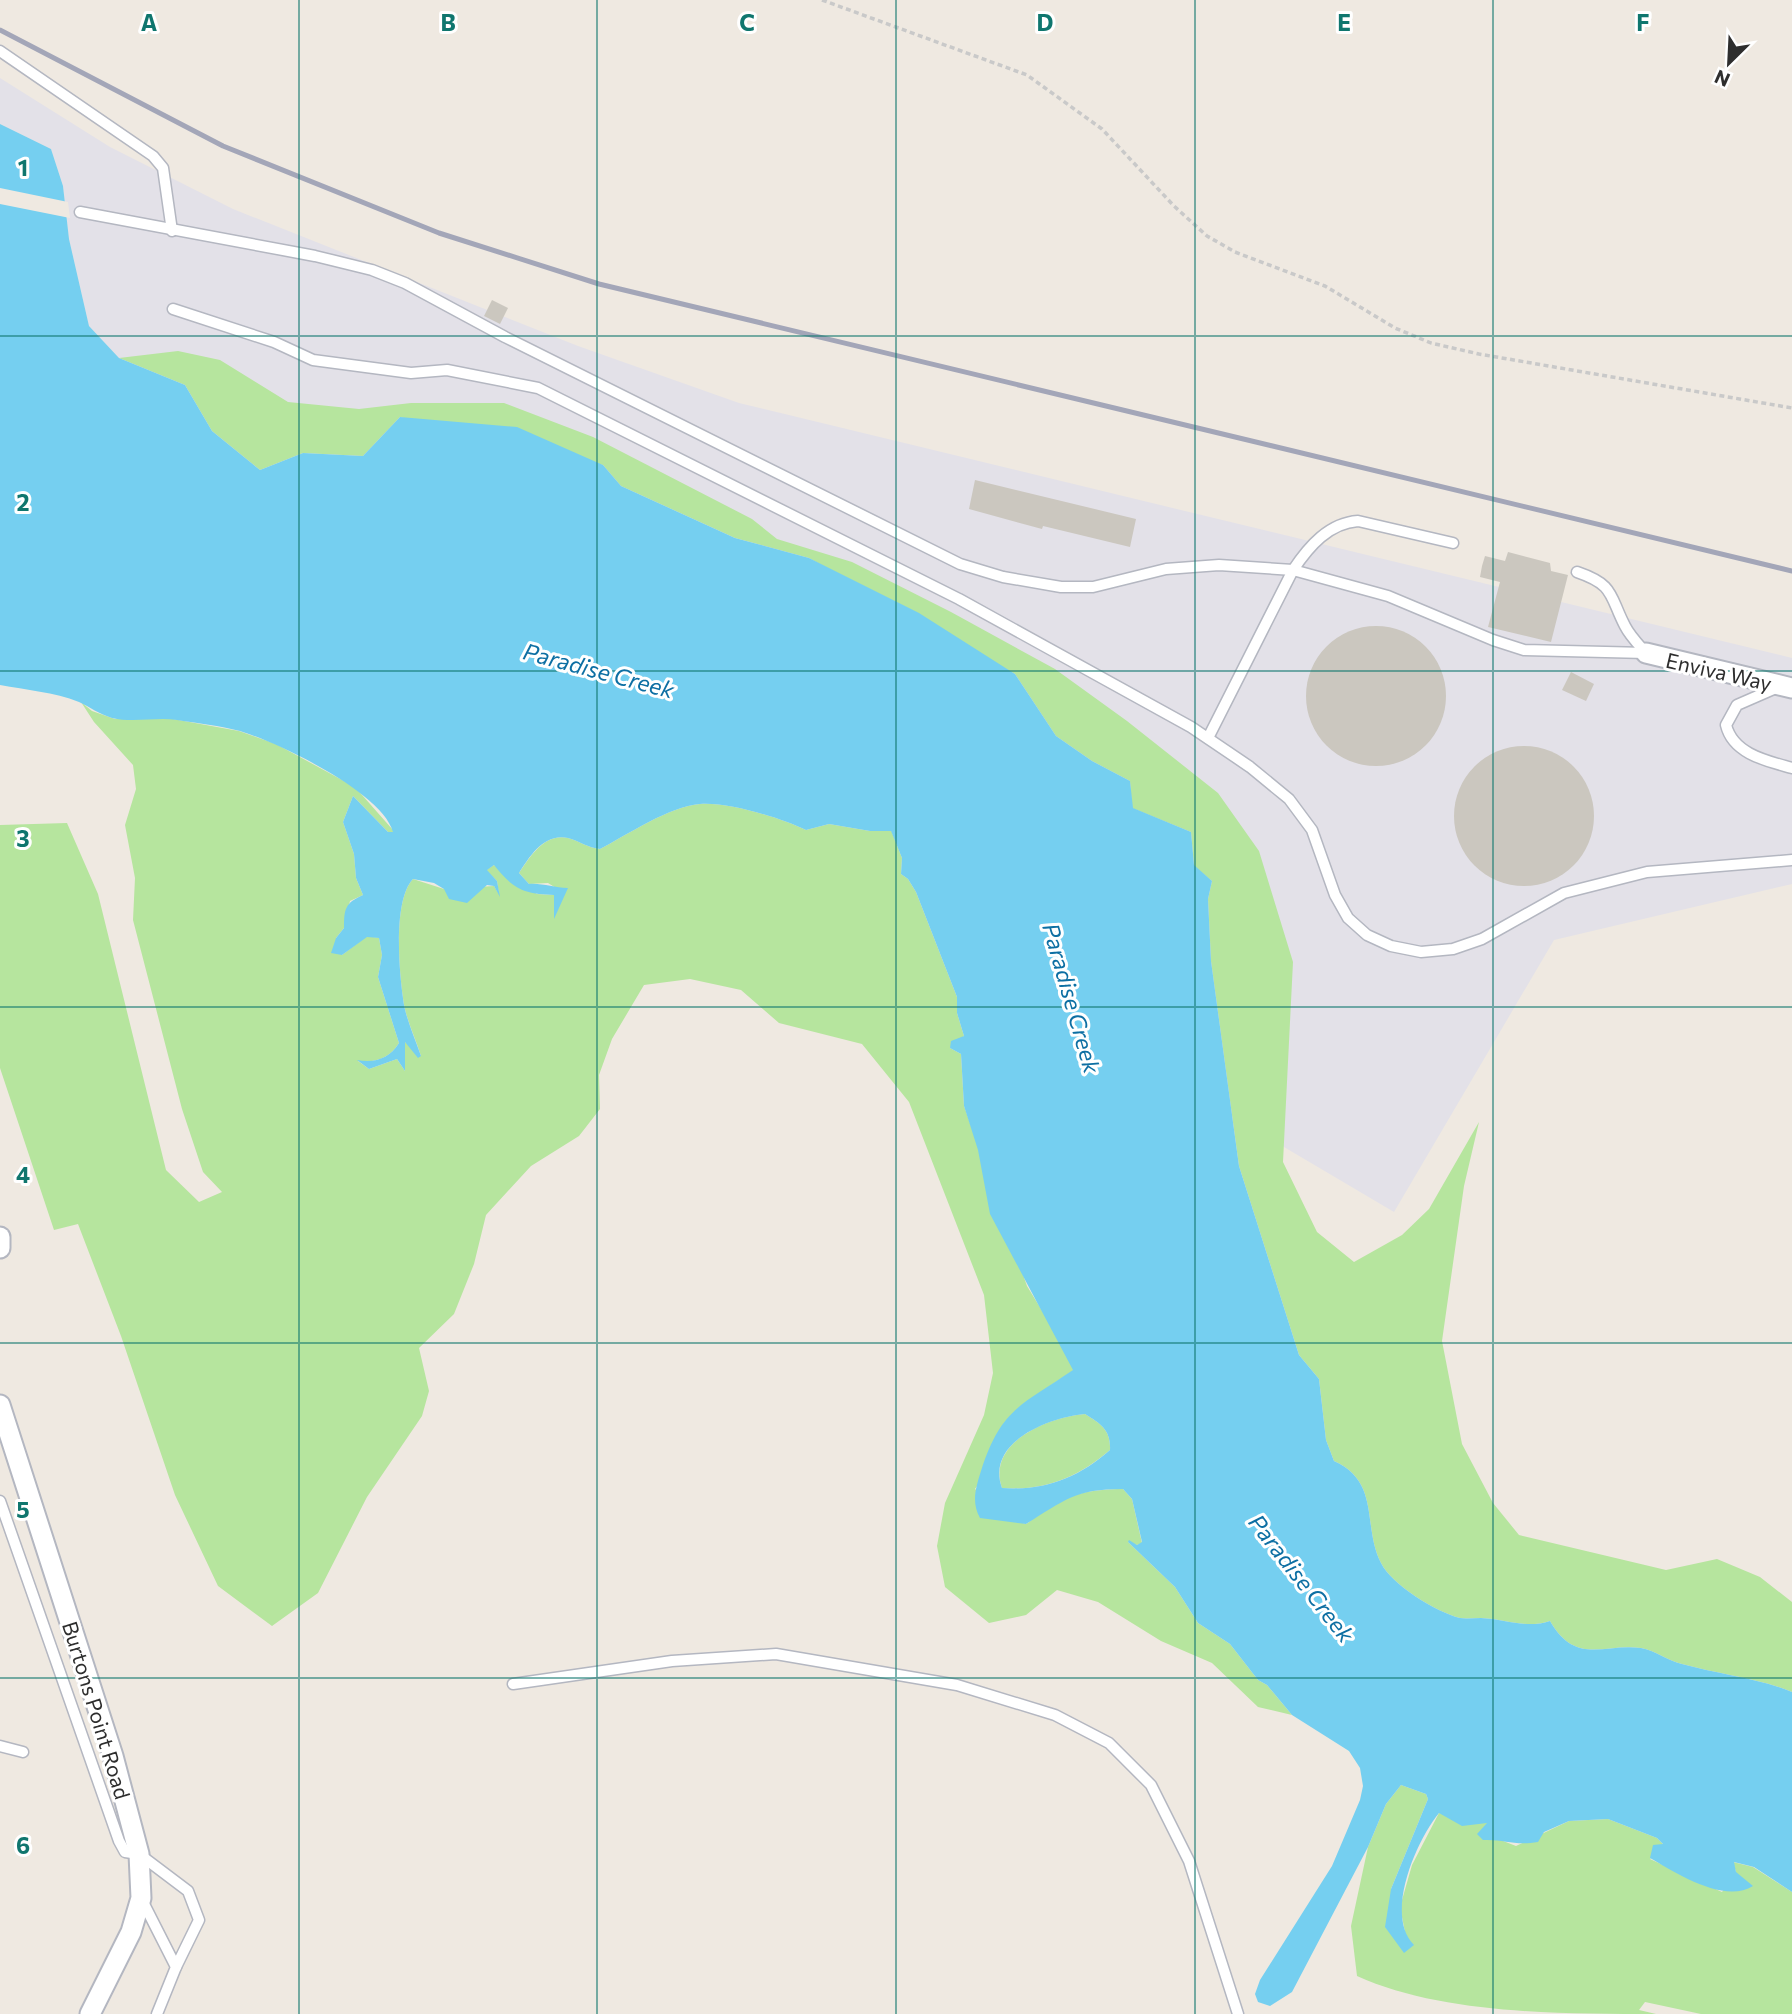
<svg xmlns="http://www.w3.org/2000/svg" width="1792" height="2014" font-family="Commissioner,sans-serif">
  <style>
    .industrial { fill: #e3e1e8 }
    .green { fill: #b6e59e }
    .water { fill: #75cff0; fill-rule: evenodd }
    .pier { fill: #efe9e1 }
    .building { fill: #cbc7bf }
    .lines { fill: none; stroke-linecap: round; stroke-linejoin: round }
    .service-casing { stroke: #b4b7c1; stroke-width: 13 }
    .minor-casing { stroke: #b4b7c1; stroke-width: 23 }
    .path { stroke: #c9c9c9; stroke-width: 3.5; stroke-dasharray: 5 3.5; stroke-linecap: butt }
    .service { stroke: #fff; stroke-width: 10 }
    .minor { stroke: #fff; stroke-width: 19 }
    .rail { stroke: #a3a6b8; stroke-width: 5 }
    .grid { fill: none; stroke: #0f766e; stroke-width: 2; stroke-opacity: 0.55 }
    .labels { text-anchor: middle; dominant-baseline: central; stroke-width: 6; stroke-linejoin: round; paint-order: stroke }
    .street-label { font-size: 21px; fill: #2e2e2e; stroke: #fff }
    .water-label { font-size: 23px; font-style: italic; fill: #0d6fa3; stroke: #fff }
    .grid-label { font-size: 23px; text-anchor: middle; font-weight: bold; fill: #0f766e; stroke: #fff; stroke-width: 6; stroke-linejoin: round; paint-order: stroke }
  </style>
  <rect width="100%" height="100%" fill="#efe9e1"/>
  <polygon class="industrial" points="0,78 110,147 233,209 578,346 739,403 1792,658 1792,884 1554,940 1394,1212 1230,1115 919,613 621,486 363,456 119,358 89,326 69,239 63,186 51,149 0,124"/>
  <g class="green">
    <path d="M178 351 220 360 288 402 359 409 411 403H504L593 437 752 519 777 539 852 562 951 612 1055 669 1127 721 1218 793 1259 851 1293 962 1283 1162 1317 1232 1354 1262 1402 1235 1429 1209 1479 1122 1464 1186 1442 1341 1462 1444 1493 1503 1519 1535 1666 1570 1717 1559 1760 1577 1792 1602V1692C1758 1678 1718 1674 1682 1664 1668 1661 1655 1650 1641 1648 1604 1643 1576 1666 1550 1621 1525 1629 1506 1619 1481 1618 1474 1618 1466 1619 1460 1618 1436 1612 1392 1585 1381 1563 1362 1526 1381 1482 1334 1461L1326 1440 1319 1379 1299 1355 1239 1166 1211 961 1208 899 1212 881 1194 866 1191 832 1132 808 1130 781 1092 761 1056 736 1015 674 809 558 735 538 621 486 603 465 400 417 363 456 303 453 260 470 212 431 185 385 119 358Z"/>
    <path d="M81 702 92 711 115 719H173L239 731 276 744 355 787 393 830V833L388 832 353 796 343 822 354 854 356 878 363 895 350 901 344 928 336 938 342 955 367 936 379 938 382 955 378 977 399 1043C390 1058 376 1063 358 1061L369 1069 397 1059 405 1071 404 1041 421 1056C415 1037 405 1017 403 998 399 970 393 900 413 879L444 889 494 886 499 894 497 881 486 870 494 865 537 894 554 895V917L556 888 548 883 529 884 519 873C530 857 544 833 568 838 579 841 588 848 600 849 627 835 670 806 700 804 729 802 781 818 806 830L829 824 870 831 891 830 902 858 901 874 908 879 916 892 957 997V1013L964 1036 950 1048 961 1054 964 1106 1027 1286 1055 1332 1074 1370 1047 1388 975 1489 1016 1521 1026 1524C1033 1520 1037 1514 1044 1510 1066 1493 1096 1489 1123 1489L1132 1499 1142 1543 1137 1545 1128 1542 1175 1587 1198 1623 1230 1644 1258 1680 1267 1685 1292 1715 1258 1707 1212 1663 1161 1641 1098 1602 1057 1590 1026 1615 989 1623 945 1587 937 1546 945 1503 984 1415 993 1373 984 1295 909 1102 862 1044 779 1023 741 990 690 979 644 985 612 1039 599 1075 600 1109 579 1136 531 1166 486 1215 474 1264 454 1314 419 1348 429 1391 422 1416 367 1497 318 1593 272 1626 218 1586 175 1495 121 1336 78 1224 54 1230 0 1068V825L67 823 98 894 166 1170 199 1202 222 1192 203 1172 182 1109 133 920 135 878 125 825 136 789 133 765 94 722Z"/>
    <path d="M1085 1414C1101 1424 1111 1430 1110 1450 1077 1478 1045 1491 1002 1488 986 1442 1049 1417 1085 1414Z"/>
    <path d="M1401 1785 1426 1794 1428 1799 1391 1889 1406 1937 1400 1907 1412 1865 1439 1813 1488 1823 1478 1834 1483 1839H1498L1516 1846 1569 1821 1608 1819 1657 1838 1664 1845 1650 1859 1722 1892 1736 1872 1733 1862 1753 1867 1792 1892V2014H1701L1645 2002 1639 2010 1656 2014C1559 2014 1441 2014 1357 1976L1351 1926 1368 1847 1386 1804Z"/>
  </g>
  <path class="water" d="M0 124 51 149 63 186 69 239 89 326 119 358 185 385 212 431 260 470 303 453 363 456 400 417 517 427 603 465 621 486 735 538 809 558 919 613 1015 674 1056 736 1092 761 1130 781 1133 808 1191 832 1194 865 1212 881 1208 899 1211 961 1239 1166 1299 1355 1319 1379 1326 1440 1334 1461C1381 1482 1362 1526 1381 1563 1392 1585 1436 1612 1460 1618 1466 1619 1474 1618 1481 1618 1506 1619 1526 1629 1550 1621 1576 1666 1604 1643 1641 1648 1655 1650 1668 1661 1682 1664 1718 1674 1758 1678 1792 1692V1892L1754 1867 1734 1862 1736 1872 1753 1886C1724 1904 1676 1873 1650 1858L1653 1845 1663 1844 1657 1838 1608 1819 1569 1821 1544 1832 1538 1842C1514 1846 1505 1839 1483 1840L1477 1834 1487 1823 1462 1826 1439 1813C1416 1841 1384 1915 1414 1945L1404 1953 1385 1927 1391 1889 1428 1799 1426 1794 1401 1785 1386 1804 1368 1847 1292 1992 1270 2006 1258 2002 1255 1994 1260 1980 1332 1866 1360 1800 1363 1786 1360 1768 1349 1751 1292 1715 1267 1685 1258 1680 1230 1644 1198 1623 1175 1587 1128 1542 1129 1540 1137 1545 1142 1542 1132 1499 1123 1489C1075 1489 1065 1500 1026 1524L980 1518C971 1502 976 1487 981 1471 1001 1408 1022 1405 1073 1370L990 1214 978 1150 964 1106 961 1054 950 1048 951 1041 964 1036 957 1013V997L916 892 908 879 901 874 902 858 891 831H870L829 824 806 830C781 818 729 802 700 804 670 806 627 835 600 849 588 848 579 841 568 838 544 833 530 856 519 873L529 884C543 883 554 888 568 888L554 919V895C523 894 513 889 494 865L487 870 497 881 500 897 494 886 487 885 467 903 449 899 444 889 434 883 413 879C393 900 399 970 403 998 405 1017 415 1038 421 1056L418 1058 405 1042V1071L397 1059 369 1069 357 1060C375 1063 389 1059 399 1043L378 977 382 955 379 938 367 937 342 955 331 953 336 938 344 928C344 909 345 903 363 895L356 878 354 854 343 822 353 796 388 832H393C382 792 279 743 240 731 220 726 197 723 177 720 156 717 133 723 112 718 99 714 90 707 79 702 54 692 26 690 0 685ZM1085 1414C1101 1424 1111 1430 1110 1450 1078 1478 1045 1491 1002 1488 985 1442 1050 1417 1085 1414Z"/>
  <polygon class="pier" points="0,188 68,202 70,218 0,204"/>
  <g class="building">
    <polygon points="492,300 508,308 500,324 484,316"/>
    <polygon points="975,480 1136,519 1130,547 1043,526 1042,529 969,509"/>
    <polygon points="1508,552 1550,563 1551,571 1568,575 1551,642 1488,627 1500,582 1480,577 1482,566 1485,556 1505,561"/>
    <circle cx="1376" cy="696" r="70"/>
    <polygon points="1571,672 1594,684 1586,701 1562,690"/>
    <circle cx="1524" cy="816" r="70"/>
  </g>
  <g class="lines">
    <g class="service-casing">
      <g id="service">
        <polyline points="0,51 153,156 163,168 172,231"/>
        <polyline points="80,212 315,256 372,270 405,283 505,337 960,564 1003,577 1061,587 1093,587 1166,569 1219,565 1293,570 1388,596 1493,640 1524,650 1646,653"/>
        <polyline points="173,309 274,342 313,360 411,373 447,370 538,388 959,599 1191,727 1250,767 1289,799 1312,830 1335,895 1348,918 1367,935 1391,946 1421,952 1453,949 1482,939 1564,893 1647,872 1792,860"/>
        <path d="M1577 572C1615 585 1609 595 1625 626 1630 636 1639 645 1646 653"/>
        <path d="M1776 688 1737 705 1726 725C1733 754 1767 761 1792 768"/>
        <path d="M1208 738 1293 570C1309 546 1329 523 1358 521L1453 543"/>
        <polyline points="0,1501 119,1841 125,1852 139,1854 188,1891 199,1920 176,1967"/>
        <polyline points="513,1684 672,1661 776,1654 957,1685 1055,1715 1109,1743 1151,1785 1189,1861 1238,2014"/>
        <polyline points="0,1746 23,1752"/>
        <polyline points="142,1900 176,1967 157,2014"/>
      </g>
    </g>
    <g class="minor-casing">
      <g id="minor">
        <polyline points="1646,653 1792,688"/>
        <polyline points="0,1237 0,1248"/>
        <polyline points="0,1405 113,1756 139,1854 141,1898 131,1932 90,2014"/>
      </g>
    </g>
    <polyline class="path" points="822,0 1027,75 1102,129 1174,206 1207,236 1235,252 1325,286 1395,328 1431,343 1479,354 1792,408"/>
    <use href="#service" class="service"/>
    <use href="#minor" class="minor"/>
    <polyline class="rail" points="0,30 223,146 439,233 599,284 1792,571"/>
  </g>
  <path class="grid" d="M299 0V2014M597 0V2014M896 0V2014M1195 0V2014M1493 0V2014M0 336H1792M0 671H1792M0 1007H1792M0 1343H1792M0 1678H1792"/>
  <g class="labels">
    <g class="street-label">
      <text transform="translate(1719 671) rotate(13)">Enviva Way</text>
      <text transform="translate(97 1710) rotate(73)">Burtons Point Road</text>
    </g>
    <g class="water-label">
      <text transform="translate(599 670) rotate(15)">Paradise Creek</text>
      <text transform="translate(1072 998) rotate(74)">Paradise Creek</text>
      <text transform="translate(1302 1578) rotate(52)">Paradise Creek</text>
    </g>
  </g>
  <g class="grid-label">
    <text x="149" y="31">A</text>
    <text x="448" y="31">B</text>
    <text x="747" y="31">C</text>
    <text x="1045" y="31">D</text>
    <text x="1344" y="31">E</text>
    <text x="1643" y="31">F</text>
    <text x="23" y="176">1</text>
    <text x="23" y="511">2</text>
    <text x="23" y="847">3</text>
    <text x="23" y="1183">4</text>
    <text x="23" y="1518">5</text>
    <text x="23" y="1854">6</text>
  </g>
  <g transform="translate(1729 63) rotate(204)" stroke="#ffffff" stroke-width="5" paint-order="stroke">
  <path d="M0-5L12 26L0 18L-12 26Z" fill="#2e2e2e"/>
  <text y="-10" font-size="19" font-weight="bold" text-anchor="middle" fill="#2e2e2e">N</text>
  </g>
</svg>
